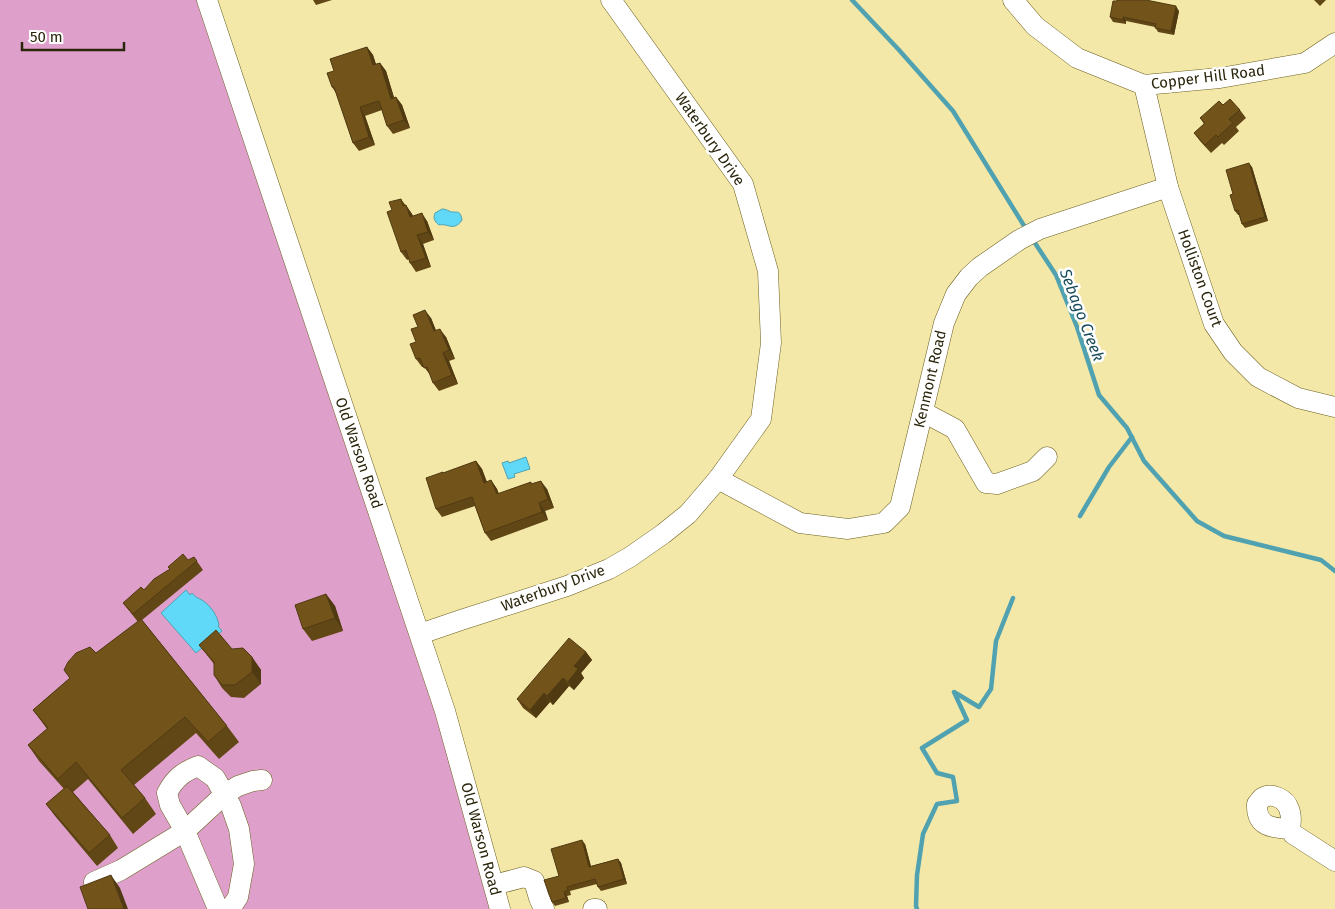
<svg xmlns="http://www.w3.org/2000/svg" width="1335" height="909" font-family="'Fira Sans',sans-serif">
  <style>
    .green { fill: #dea0cb }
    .water { fill: #60d8f8; stroke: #50a2b1 }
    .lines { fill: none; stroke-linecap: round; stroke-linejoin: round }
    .stream { stroke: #50a2b1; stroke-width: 4.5 }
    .minor-casing { stroke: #6b5f21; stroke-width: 21 }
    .minor { stroke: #fff; stroke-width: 20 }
    .wall { fill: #624716 }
    .shaded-wall { fill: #503a12 }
    .building { fill: #72531a; stroke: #503a12 }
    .labels { text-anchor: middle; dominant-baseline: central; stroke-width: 5; stroke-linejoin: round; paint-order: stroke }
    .street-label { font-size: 15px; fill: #2a250b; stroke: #fff }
    .water-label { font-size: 16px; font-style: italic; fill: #184c5a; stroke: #fff }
  </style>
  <rect width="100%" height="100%" fill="#f4e8a8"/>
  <polygon class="green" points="0,0 199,0 413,637 492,909 0,909"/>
  <g class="water">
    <path d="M442 209C445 209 447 210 449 211 456 214 460 208 462 220 454 232 448 223 439 225 434 221 433 218 435 213Z"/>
    <polygon points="526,457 530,469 514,474 515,477 508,479 502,463 508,461 509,463"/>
    <path d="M186 590 190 595 192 593C195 597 198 598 202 600 211 606 217 615 219 625L218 626 222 631 196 653 161 613Z"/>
  </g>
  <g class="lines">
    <g class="stream">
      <polyline points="852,0 899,50 953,111 1026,229"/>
      <polyline points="1033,240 1056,275 1077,327 1099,395 1127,428 1144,461 1197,521 1224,536 1321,560 1335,571"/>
      <polyline points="1080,516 1109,467 1132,437"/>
      <polyline points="917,909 916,906 917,875 923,834 937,804 957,801 953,777 937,773 922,748 967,720 954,692 979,707 991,689 996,641 1013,598"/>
    </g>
    <g class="minor-casing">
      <g id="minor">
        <polyline points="207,0 445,711 500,909"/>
        <polyline points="1013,0 1035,26 1077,58 1144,85 1220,78 1305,63 1335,43"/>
        <polyline points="1144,85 1168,187 1214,324 1233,352 1258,377 1298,398 1335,407"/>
        <polyline points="923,412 955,429 986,483 997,484 1033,471 1047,457"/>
        <polyline points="718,479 800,523 848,529 884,523 900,507 944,323 956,294 969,277 980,267 1019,240 1040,229 1168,187"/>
        <polyline points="420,634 461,620 567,586 609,569 630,557 663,534 688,514 718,479 761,419 771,343 768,271 743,184 611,0"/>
        <path d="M1290 829C1291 823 1292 816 1289 809 1286 799 1272 792 1262 798 1260 800 1259 802 1257 804 1256 827 1272 828 1290 829L1293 834 1335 861"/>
        <polyline points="94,882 121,870 185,831 225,794 238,786 253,781 262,780"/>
        <polyline points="494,885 524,877 534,881 539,898 544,909"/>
        <path d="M218 909 185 831 170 805 167 793C175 778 183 772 198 766L215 778 231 806 239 829 244 864 238 897 230 909"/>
        <polyline points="593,909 597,909"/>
      </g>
    </g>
    <use href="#minor" class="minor"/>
  </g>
  <g class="wall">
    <polygon points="313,0 332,0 316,5"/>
    <polygon points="1314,0 1326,0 1320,6"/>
    <polygon points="1117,1 1149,1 1179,11 1174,35 1158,32 1155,27 1126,21 1126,24 1113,22 1110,17"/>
    <polygon points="367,47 373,55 376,64 380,63 386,71 394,98 396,97 402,105 410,128 393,134 387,126 382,110 365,116 375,145 359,151 353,143 336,93 332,87 334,71"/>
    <polygon points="1223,105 1240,110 1246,118 1236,127 1239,131 1224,145 1222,143 1211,153 1200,141 1194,133 1204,124 1200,118"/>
    <polygon points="1252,167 1268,221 1245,228 1242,224 1239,215 1238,215 1235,211 1233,194"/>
    <polygon points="401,199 412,214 413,216 427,221 434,240 423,244 431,267 416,272 410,263 409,259 407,260 401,252 392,210"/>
    <polygon points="431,318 436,331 446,337 455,359 449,361 458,384 439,391 433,383 431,376 424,367 422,367 416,359 418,327"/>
    <polygon points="476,461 482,469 487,482 491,480 497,489 499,494 532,484 547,489 554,508 545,511 548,520 491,541 485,533 475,506 442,517 436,509 444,473"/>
    <polygon points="194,557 203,570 142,620 227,726 239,742 219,759 196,733 134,785 145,798 156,814 133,834 88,779 73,792 110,835 118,848 97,866 55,816 46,804 64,789 39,761 28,745 47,729 33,710 70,678 64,670 96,653 138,622 123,603"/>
    <polygon points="326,594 335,606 343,631 312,641 303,629"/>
    <polygon points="199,645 232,649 252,657 261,670 261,684 244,698 231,697 222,688 214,675 214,664"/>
    <polygon points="586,652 592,660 581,673 584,678 574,690 569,686 553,705 550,702 536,718 523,708 517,699"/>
    <polygon points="585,844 591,866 618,859 621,863 627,884 601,891 598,887 597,884 570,891 571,895 567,896 569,902 555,906 552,902 559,876"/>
  </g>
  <g class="shaded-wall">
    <polygon points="1176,6 1179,11 1174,35 1171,31"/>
    <polygon points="1123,17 1126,21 1126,24 1123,20"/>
    <polygon points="367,47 373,55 379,74 373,65"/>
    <polygon points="380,63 386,71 397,107 391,99"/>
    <polygon points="396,97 402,105 410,128 404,120"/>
    <polygon points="360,107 365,116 375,145 369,137"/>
    <polygon points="1249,163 1252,167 1268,221 1265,217"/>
    <polygon points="406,205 412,214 416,225 410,217"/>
    <polygon points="422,213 427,221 434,240 428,232"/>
    <polygon points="417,235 423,244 431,267 426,258"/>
    <polygon points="425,310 431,318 440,340 434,331"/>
    <polygon points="440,329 446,337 455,359 449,350"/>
    <polygon points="443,353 449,361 458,384 452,375"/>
    <polygon points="476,461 482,469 490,491 484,483"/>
    <polygon points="491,480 497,489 502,503 497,494"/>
    <polygon points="541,481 547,489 554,508 548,499"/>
    <polygon points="539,503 545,511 548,520 542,512"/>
    <polygon points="326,594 335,606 343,631 335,618"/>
    <polygon points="586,652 592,660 581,673 584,678 574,690 568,682 574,666"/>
    <polygon points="252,657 261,670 261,684 252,672"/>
    <polygon points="563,678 569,686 553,705 547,696"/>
    <polygon points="544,693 550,702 536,718 530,710"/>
    <polygon points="582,840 585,844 592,871 589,867"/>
    <polygon points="618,859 621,863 627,884 624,879"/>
    <polygon points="111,875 120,888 128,909 124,909"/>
    <polygon points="564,892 567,896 569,902 566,898"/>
  </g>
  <g class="building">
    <polygon points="1117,0 1146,0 1176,6 1171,31 1155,28 1156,24 1123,17 1123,20 1110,17 1113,1 1117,1"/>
    <polygon points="367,47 373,65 380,63 391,99 396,97 404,120 387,126 379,101 360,107 369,137 353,143 334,87 332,87 327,73 334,71 330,59"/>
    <polygon points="1230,99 1240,110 1229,119 1233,123 1218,137 1216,135 1205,145 1194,133 1205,123 1200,118 1219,101 1223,105"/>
    <polygon points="1249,163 1265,217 1242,224 1238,210 1235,211 1230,195 1233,194 1226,170"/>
    <polygon points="401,199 403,206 406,205 410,217 422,213 428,232 417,235 426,258 410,263 406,250 401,252 387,212 392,210 389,202"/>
    <polygon points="425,310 434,331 440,329 449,350 443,353 452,375 433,383 427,367 424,368 420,358 416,359 410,344 416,342 411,329 418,327 413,315"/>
    <polygon points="476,461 484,483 491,480 497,494 531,482 531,484 541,481 548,499 539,503 542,512 485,533 472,497 436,509 426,478 443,472 443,473"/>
    <polygon points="183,554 188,560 194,557 197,561 133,614 123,603 141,587 144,590 154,579 170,569 168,567"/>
    <polygon points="326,594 335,618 303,629 295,605"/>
    <polygon points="141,619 227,726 208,742 185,717 121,770 145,798 122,818 76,762 58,779 28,745 48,728 33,710 70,678 64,670 68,662 76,653 90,647 96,653"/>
    <polygon points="216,630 232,649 243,648 252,657 252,672 235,685 222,685 214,675 214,662 199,645"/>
    <polygon points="569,638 586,652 574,666 578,669 568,682 563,678 547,696 544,693 530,710 517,699"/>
    <polygon points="67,786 110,835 89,853 46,804"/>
    <polygon points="582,840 589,867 618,859 624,879 598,887 595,879 567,887 568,890 564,892 566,898 552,902 544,880 559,876 551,849"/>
    <polygon points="111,875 124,909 88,909 80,887"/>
  </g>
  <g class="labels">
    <g class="street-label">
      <text transform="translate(1208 77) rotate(-7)">Copper Hill Road</text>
      <text transform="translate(710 139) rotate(55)">Waterbury Drive</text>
      <text transform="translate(1200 278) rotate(70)">Holliston Court</text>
      <text transform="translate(930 379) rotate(-77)">Kenmont Road</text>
      <text transform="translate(359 453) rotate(71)">Old Warson Road</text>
      <text transform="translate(553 588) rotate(-20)">Waterbury Drive</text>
      <text transform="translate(481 839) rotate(75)">Old Warson Road</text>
    </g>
    <g class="water-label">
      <text transform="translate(1082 315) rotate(69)">Sebago Creek</text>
    </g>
  </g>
  <path d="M22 42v8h102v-8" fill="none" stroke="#2a250b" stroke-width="2.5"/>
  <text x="30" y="42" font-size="15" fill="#2a250b" stroke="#ffffff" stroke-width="4" paint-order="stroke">50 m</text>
</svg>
